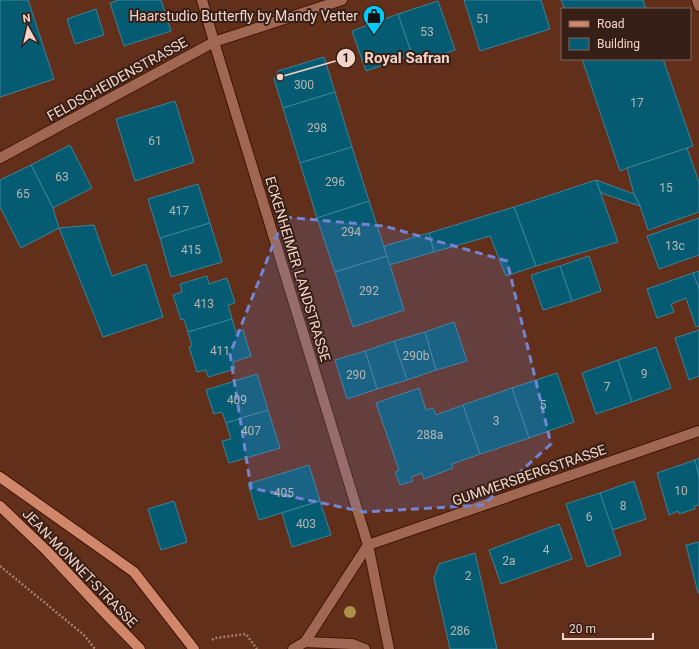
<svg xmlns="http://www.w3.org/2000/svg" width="699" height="649" font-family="Roboto,sans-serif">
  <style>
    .building { fill: #055c72; stroke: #3b839a }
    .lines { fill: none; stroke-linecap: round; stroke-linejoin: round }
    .minor-casing { stroke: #441401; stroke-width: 12 }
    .major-casing { stroke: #441401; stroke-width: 12 }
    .path { stroke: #a77d6d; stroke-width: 2.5; stroke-dasharray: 2 2; stroke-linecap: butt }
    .minor { stroke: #a06852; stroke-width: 10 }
    .major { stroke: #cf866a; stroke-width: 10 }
    .tree { fill: #af904a }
    .marked { fill: #7384d2; fill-opacity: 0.2; stroke: #7384d2; stroke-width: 3; stroke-dasharray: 8 5; stroke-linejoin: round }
    .labels { text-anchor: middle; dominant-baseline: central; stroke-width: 4; stroke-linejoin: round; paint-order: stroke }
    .number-label { font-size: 12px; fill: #b9b6b2 }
    .poi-label { font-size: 14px; fill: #f5d4c8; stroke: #361f16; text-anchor: end }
    .street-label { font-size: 14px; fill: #f5d4c8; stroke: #361f16 }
    .leader { fill: none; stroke: #f5d4c8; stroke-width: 1.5 }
    .callout-dot { fill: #f5d4c8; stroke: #361f16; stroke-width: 1.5 }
    .mark-label { font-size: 12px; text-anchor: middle; font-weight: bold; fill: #111 }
    .callout-label { font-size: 15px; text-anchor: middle; font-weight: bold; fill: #f5d4c8; stroke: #361f16; stroke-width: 4; stroke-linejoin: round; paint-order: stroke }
  </style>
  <rect width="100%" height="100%" fill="#612f1a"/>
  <g class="building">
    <polygon points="0,0 28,0 54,79 0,97"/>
    <polygon points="119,0 161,0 171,31 124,46 110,3"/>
    <polygon points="464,0 541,0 550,29 480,51"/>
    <polygon points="561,0 643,0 646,9 565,9"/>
    <polygon points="438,1 455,50 415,64 398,14"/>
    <polygon points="96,9 104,35 75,44 67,19"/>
    <polygon points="398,14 412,55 366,71 352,31"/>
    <polygon points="324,57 335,92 283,108 274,79 278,71"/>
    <polygon points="582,59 663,59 693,146 627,168 620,171"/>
    <polygon points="335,92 352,147 300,163 283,108"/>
    <polygon points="175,101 194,162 135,181 116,119"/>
    <polygon points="70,145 92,188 53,208 31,165"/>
    <polygon points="352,147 369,201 317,218 300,163"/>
    <polygon points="687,148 699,182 699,212 648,230 640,206 634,194 627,168"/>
    <polygon points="31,165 53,208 59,228 21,248 0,207 0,180"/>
    <polygon points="596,180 618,242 536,266 514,207"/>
    <polygon points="596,180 634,194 640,206 601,193"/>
    <polygon points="198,184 210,223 160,238 148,199"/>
    <polygon points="369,201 387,256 335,272 317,218"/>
    <polygon points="514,207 536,266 506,276 490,236 434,252 429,233"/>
    <polygon points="699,218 699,255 659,269 647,236"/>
    <polygon points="210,223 222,262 171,277 160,238"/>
    <polygon points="94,225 112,276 146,264 163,317 103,337 59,228"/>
    <polygon points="429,233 434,252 389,265 384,246"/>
    <polygon points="387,256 404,310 353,327 335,272"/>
    <polygon points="589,256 601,291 572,301 560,266"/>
    <polygon points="560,266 572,301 543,310 531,275"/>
    <polygon points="699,271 699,289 693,273"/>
    <polygon points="693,273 699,289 699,326 696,327 686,298 671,304 674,312 657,318 647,289"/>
    <polygon points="207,276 209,284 227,278 235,303 228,305 232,319 188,332 184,319 181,320 173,295 182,292 180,284"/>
    <polygon points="232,319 236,332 243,330 251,356 233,362 235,369 208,377 206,370 197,372 189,347 192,346 188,332"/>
    <polygon points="454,322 467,361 436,370 425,332"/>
    <polygon points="699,330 699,376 689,380 675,338"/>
    <polygon points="425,332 436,370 407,380 394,341"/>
    <polygon points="394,341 407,380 377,389 365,351"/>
    <polygon points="656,347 671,388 632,402 618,360"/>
    <polygon points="365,351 377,389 347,399 335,360"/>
    <polygon points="618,360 632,402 596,414 582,373"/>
    <polygon points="557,373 574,422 529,438 512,388"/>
    <polygon points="257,374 268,410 226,423 222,412 214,414 206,390"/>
    <polygon points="419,388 426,410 433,408 436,415 463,405 480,454 452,464 453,468 424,479 422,473 411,477 413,481 400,485 395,472 399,470 376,403"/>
    <polygon points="512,388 529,438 480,454 463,405"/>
    <polygon points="268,410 280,448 229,463 222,441 231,439 226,423"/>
    <polygon points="699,458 699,478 695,460"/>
    <polygon points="695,460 699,478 699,505 694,506 695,509 679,514 678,511 669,515 657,473"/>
    <polygon points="309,465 320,501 259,520 248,484"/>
    <polygon points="634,481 646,519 612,530 600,493"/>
    <polygon points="600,493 621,555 587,567 566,504"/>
    <polygon points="174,501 187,542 161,550 148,509"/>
    <polygon points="320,501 331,535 292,547 282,513"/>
    <polygon points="559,524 572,559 501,584 489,550"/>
    <polygon points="699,542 699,593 698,593 686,545"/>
    <polygon points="475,553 497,649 450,649 434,578 439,564"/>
  </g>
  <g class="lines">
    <g class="minor-casing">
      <g id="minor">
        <polyline points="202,0 214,42 368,545 389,649"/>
        <polyline points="697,0 699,6"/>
        <polyline points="0,158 214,42 342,0"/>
        <polyline points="368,545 699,431"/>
        <polyline points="305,642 352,644 365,649"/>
        <polyline points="293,649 305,642 368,545"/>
      </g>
    </g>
    <g class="major-casing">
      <g id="major">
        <polyline points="0,477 134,572 194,649"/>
        <polyline points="0,506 47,551 107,615 140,649"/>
      </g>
    </g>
    <g class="path">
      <polyline points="0,566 84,635 95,649"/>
      <polyline points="212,640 215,638 246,634 257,649"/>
    </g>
    <use href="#minor" class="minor"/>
    <use href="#major" class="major"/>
  </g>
  <circle class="tree" cx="350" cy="612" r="6"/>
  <path class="marked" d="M284 217 384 226 507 261 551 444 483 505 364 512 251 488 230 354Z"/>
  <defs>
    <g id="shop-pin" transform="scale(1.15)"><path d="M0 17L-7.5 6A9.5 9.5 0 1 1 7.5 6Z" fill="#00cbf9" stroke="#361f16"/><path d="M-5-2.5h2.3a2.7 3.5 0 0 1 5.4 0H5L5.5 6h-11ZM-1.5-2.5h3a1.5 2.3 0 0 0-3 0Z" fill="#111"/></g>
  </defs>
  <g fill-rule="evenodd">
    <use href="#shop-pin" x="374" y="16"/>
  </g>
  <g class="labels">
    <g class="number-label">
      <text x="483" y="19">51</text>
      <text x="427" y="32">53</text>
      <text x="304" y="85">300</text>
      <text x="637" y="103">17</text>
      <text x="317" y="128">298</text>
      <text x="155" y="141">61</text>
      <text x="62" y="177">63</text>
      <text x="335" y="182">296</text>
      <text x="666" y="188">15</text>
      <text x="23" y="194">65</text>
      <text x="179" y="211">417</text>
      <text x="351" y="232">294</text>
      <text x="675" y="246">13c</text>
      <text x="191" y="250">415</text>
      <text x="369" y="291">292</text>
      <text x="204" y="304">413</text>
      <text x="220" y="351">411</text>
      <text x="416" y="356">290b</text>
      <text x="644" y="374">9</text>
      <text x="356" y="375">290</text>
      <text x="607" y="387">7</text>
      <text x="237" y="400">409</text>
      <text x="543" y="405">5</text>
      <text x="496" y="421">3</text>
      <text x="251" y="431">407</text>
      <text x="430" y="435">288a</text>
      <text x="681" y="491">10</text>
      <text x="284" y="493">405</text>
      <text x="623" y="506">8</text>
      <text x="589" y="517">6</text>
      <text x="306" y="524">403</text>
      <text x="546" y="550">4</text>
      <text x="509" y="561">2a</text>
      <text x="468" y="576">2</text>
      <text x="460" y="631">286</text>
    </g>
    <g class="poi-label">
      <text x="358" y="16">Haarstudio Butterfly by Mandy Vetter</text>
    </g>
    <g class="street-label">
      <text transform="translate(117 79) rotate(-29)">FELDSCHEIDENSTRASSE</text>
      <text transform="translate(298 269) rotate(73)">ECKENHEIMER LANDSTRASSE</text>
      <text transform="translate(529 475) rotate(-19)">GUMMERSBERGSTRASSE</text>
      <text transform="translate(80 568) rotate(46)">JEAN-MONNET-STRASSE</text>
    </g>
  </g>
  <path class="leader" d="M280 77L346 58"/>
  <g class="callout-dot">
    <circle cx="280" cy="77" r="4"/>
    <circle cx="346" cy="58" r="10"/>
  </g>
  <g class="mark-label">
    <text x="346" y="62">1</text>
  </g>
  <g class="callout-label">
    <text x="407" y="63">Royal Safran</text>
  </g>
  <rect x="561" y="8" width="130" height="52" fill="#361f16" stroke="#82675d"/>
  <rect x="569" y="21" width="20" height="6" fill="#cf866a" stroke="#82675d"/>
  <text x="597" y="28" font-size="12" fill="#f5d4c8">Road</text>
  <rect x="569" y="38" width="20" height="12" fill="#055c72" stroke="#82675d"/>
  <text x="597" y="48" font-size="12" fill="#f5d4c8">Building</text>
  <g transform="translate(28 28) rotate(352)" stroke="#361f16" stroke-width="3" paint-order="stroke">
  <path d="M0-3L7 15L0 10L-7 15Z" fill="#f5d4c8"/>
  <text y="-6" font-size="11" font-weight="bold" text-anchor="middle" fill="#f5d4c8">N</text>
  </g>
  <path d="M563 633v6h90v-6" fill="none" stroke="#f5d4c8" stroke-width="2"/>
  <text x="569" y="633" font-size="12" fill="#f5d4c8" stroke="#361f16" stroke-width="3" paint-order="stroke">20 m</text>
</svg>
